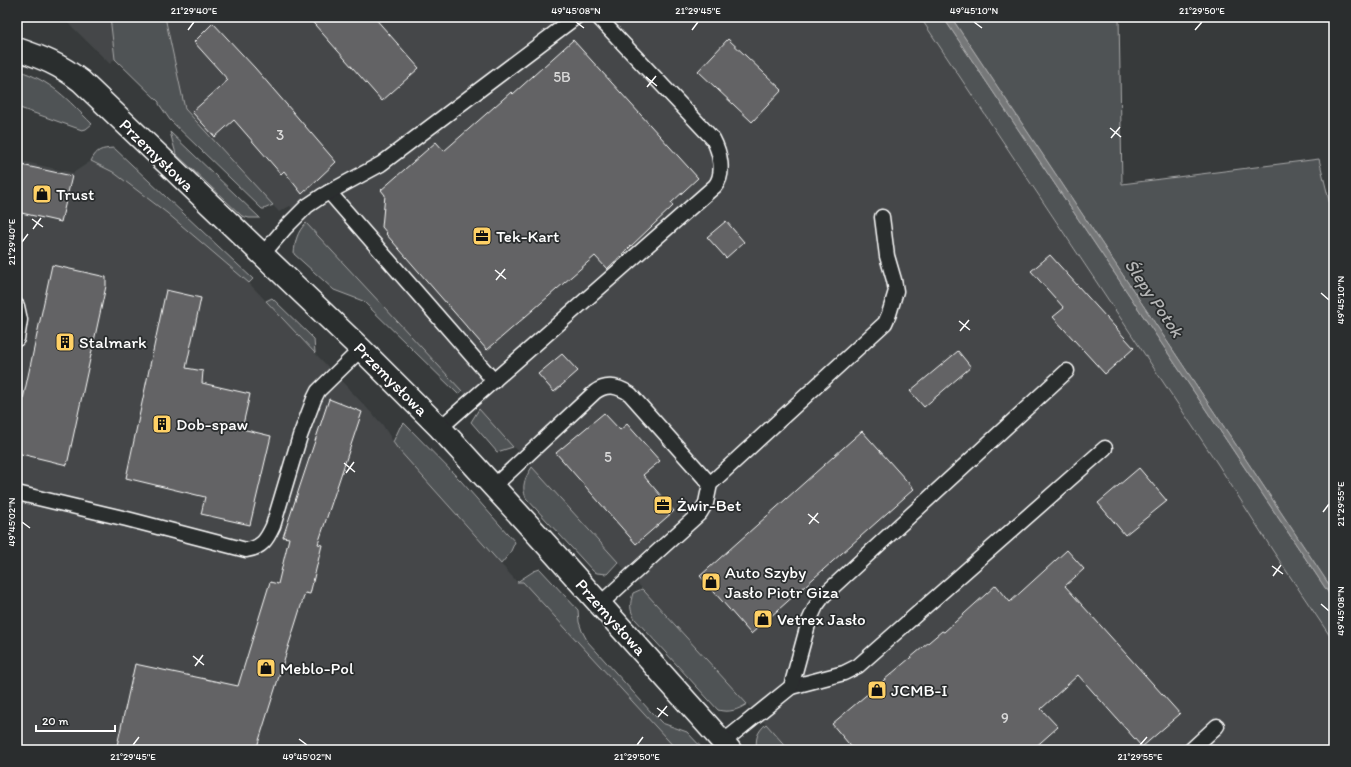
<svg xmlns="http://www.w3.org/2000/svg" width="1351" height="767" font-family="Itim,sans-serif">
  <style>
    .built { fill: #444748 }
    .green { fill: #505354; stroke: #a8a9aa }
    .water { fill: #767879; stroke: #adaeaf }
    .building { fill: #636465; stroke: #fff }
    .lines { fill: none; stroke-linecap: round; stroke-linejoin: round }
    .lane-casing { stroke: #fff; stroke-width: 17 }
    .street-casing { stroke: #fff; stroke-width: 25 }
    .lane { stroke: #2a2d2e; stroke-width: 14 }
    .street { stroke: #2a2d2e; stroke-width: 22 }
    .ticks { fill: none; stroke: #fff; stroke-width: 1.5 }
    .labels { text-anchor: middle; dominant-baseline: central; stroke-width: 3.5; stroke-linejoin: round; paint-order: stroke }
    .number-label { font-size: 15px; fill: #d8d8d8 }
    .street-label { font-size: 17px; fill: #fff; stroke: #2a2d2e }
    .poi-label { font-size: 17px; fill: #fff; stroke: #2a2d2e; text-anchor: start }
    .water-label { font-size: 18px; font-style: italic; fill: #b4b5b5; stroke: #2a2d2e }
    .neatline { fill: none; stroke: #fff; stroke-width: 1.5 }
    .ticks-label { font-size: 10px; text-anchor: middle; fill: #fff }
  </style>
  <rect width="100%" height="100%" fill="#373a3b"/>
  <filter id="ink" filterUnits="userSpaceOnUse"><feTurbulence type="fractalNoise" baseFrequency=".025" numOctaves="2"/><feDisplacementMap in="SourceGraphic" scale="8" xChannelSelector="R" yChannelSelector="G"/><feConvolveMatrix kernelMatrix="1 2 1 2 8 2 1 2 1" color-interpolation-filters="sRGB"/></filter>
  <g filter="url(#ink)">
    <g class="built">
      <polygon points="62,17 110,17 115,59 110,64"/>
      <polygon points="165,17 920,17 1219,466 1273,551 1334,642 1334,750 789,750 479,409 290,206 279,212 185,109"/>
      <polygon points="17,160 73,173 91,161 113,172 167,213 249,283 382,424 398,449 517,582 523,581 677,750 17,750"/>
    </g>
    <g class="green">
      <polygon points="110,17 165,17 185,109 273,205 264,209 262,209 170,120 159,104 159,102 115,59"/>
      <polygon points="920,17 943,17 1334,601 1334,642 1273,551 1219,466"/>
      <polygon points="951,17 1119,17 1122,184 1319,159 1334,221 1334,592"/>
      <path d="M17 70C52 81 67 99 92 124L86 129 82 130 17 107Z"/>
      <polygon points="170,132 260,218 249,218 242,216 176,154"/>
      <path d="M114 148 253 279 249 283 167 213 113 172 91 161C97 149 101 149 114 148Z"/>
      <path d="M306 223 462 391 458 394 363 301 334 290 294 254C295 241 297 232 306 223Z"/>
      <polygon points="272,298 314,339 315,353 266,301"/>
      <polygon points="479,409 513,447 497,452 471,422"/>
      <polygon points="404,423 461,481 515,542 510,553 501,564 398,449 393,442 400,427"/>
      <path d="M532 467 618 562 607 574 597 573 593 571 526 498C521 486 525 478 532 467Z"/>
      <polygon points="540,569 578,610 579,622 582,631 588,642 651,712 662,723 687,732 704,750 677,750 523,582 517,582 534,571"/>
      <path d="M642 589 645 592 747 704C738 710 729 713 718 710L635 619C629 609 630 604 633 593Z"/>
      <path d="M766 724 789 750H757C755 739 757 732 766 724Z"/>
    </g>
    <polygon class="water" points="943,17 951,17 995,83 1334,592 1334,601"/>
    <g class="building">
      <polygon points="308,17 374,17 419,68 382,101"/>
      <polygon points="213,23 255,68 336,162 302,194 284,171 281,174 234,120 215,137 192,112 228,80 194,42"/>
      <polygon points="728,39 782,90 752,122 698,71"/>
      <polygon points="573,40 698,178 671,203 673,206 607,269 595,256 487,350 386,234 387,233 382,227 385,195 381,190 436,142 444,151 511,92 513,94"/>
      <polygon points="17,164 72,176 61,222 17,212"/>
      <polygon points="726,221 744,242 726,258 707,237"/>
      <polygon points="1050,255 1134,348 1105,374 1053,317 1064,308 1031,271"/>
      <polygon points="52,265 106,277 106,286 67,465 17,453 17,427"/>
      <polygon points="166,290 201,298 186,368 203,371 202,383 250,394 242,429 271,436 250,525 201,514 205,497 126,478"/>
      <polygon points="958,351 971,367 924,407 910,391"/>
      <polygon points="562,354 578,371 554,392 538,374"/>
      <polygon points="329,399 362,412 318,544 322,545 310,594 305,593 256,750 116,750 135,664 238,686 270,582 278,584 289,538 283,537"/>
      <polygon points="604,413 620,430 627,424 660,461 643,475 674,511 636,544 556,453"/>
      <polygon points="862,431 914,489 751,634 700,576"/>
      <polygon points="1139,468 1167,501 1125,535 1098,503"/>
      <polygon points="1067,550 1084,569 1065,586 1180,714 1142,747 1078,675 1041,709 1058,727 1032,750 854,750 832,724 942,631 944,632 996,585 1010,602"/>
    </g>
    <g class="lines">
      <g class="lane-casing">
        <g id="lane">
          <polyline points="329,192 494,381"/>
          <polyline points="262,255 285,228 307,206 322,196 381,164 576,17"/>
          <polyline points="17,306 20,320 17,339"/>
          <path d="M440 428 715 186C725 174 720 152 713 139L598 17"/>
          <path d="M494 486 595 392C607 383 618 386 630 394L710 484"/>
          <path d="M17 493 127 519 246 550C262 548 267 539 273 526L300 436 314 399 318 391 361 349"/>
          <polyline points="600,604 700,513 706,503 710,484 885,323 889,314 896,291 894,280 887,256 882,217"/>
          <polyline points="791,687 844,673 858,666 1105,448"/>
          <polyline points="723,742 791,687 809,621 816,606 824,595 1067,371"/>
          <polyline points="1191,750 1217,726"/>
        </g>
      </g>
      <g class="street-casing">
        <path id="street" d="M17 49C43 58 59 64 81 81L361 349 440 428 546 544 730 750"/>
      </g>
      <use href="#lane" class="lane"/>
      <use href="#street" class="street"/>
    </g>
  </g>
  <path class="ticks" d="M576 22 584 28M974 22 982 28M188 30 194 22M692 30 698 22M1195 30 1202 22M646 77 657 86M647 87 656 76M1110 128 1121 137M1111 138 1120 127M32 219 43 227M33 229 41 218M22 242 28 234M495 270 506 279M496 280 505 269M1321 293 1329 300M959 321 970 330M960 331 969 320M344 463 355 472M346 473 354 462M1323 512 1329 504M808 514 819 523M22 522 30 528M809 524 818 513M1272 566 1283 574M1273 576 1281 565M1321 604 1329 611M193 656 204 665M195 666 203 655M657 708 668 716M658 717 667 706M299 739 307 745M133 745 139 737M637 745 643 737M1140 745 1147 737"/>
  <defs>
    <g id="shop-square" transform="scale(1)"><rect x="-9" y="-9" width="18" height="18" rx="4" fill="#ffd166" stroke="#2a2d2e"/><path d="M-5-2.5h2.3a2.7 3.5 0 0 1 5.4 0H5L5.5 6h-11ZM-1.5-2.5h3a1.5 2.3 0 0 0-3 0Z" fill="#111"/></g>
    <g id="office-square" transform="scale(1)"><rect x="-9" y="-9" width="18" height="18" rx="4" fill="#ffd166" stroke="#2a2d2e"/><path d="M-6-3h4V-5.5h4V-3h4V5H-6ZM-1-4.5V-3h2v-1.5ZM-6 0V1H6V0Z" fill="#111"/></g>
    <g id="building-square" transform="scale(1)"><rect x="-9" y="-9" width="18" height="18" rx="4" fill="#ffd166" stroke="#2a2d2e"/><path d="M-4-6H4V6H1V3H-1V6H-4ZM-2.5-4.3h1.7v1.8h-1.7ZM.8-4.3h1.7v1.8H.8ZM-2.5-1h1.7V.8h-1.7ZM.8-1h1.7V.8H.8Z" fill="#111"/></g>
  </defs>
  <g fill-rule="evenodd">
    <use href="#shop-square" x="42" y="194"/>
    <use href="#office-square" x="482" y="236"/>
    <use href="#building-square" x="65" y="342"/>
    <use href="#building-square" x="162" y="424"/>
    <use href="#office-square" x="663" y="505"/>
    <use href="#shop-square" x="711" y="582"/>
    <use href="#shop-square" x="763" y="619"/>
    <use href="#shop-square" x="266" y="668"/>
    <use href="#shop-square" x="877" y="690"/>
  </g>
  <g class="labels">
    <g class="number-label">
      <text x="562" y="77">5B</text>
      <text x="280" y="135">3</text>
      <text x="608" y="457">5</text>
      <text x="1005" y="718">9</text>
    </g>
    <g class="street-label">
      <text transform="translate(157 155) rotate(44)">Przemysłowa</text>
      <text transform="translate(391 379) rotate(45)">Przemysłowa</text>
      <text transform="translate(611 617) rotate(48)">Przemysłowa</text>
    </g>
    <g class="poi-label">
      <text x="56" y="194">Trust</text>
      <text x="496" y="236">Tek-Kart</text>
      <text x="79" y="342">Stalmark</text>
      <text x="176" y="424">Dob-spaw</text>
      <text x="677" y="505">Żwir-Bet</text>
      <text x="725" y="572">Auto Szyby<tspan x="725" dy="20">Jasło Piotr Giza</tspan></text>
      <text x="777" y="619">Vetrex Jasło</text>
      <text x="280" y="668">Meblo-Pol</text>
      <text x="891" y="690">JCMB-I</text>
    </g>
    <g class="water-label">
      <text transform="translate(1154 298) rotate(56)">Ślepy Potok</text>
    </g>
  </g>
  <rect width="1351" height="767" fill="none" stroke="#2a2d2e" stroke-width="44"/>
  <path d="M36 725v6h79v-6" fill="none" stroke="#ffffff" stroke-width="2"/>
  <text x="42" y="725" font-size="12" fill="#ffffff" stroke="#2a2d2e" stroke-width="3" paint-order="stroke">20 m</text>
  <rect x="22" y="22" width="1307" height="723" class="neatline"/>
  <g class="ticks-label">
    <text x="194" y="14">21°29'40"E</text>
    <text x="576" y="14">49°45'08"N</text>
    <text x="698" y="14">21°29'45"E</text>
    <text x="974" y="14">49°45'10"N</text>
    <text x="1202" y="14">21°29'50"E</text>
    <text transform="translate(11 242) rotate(-90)" y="4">21°29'40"E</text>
    <text transform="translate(1340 300) rotate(-90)" y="4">49°45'10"N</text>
    <text transform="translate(1340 504) rotate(-90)" y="4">21°29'55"E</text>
    <text transform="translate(11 522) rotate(-90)" y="4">49°45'02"N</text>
    <text transform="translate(1340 611) rotate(-90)" y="4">49°45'08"N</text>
    <text x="133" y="760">21°29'45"E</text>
    <text x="307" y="760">49°45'02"N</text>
    <text x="637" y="760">21°29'50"E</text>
    <text x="1140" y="760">21°29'55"E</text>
  </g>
</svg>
